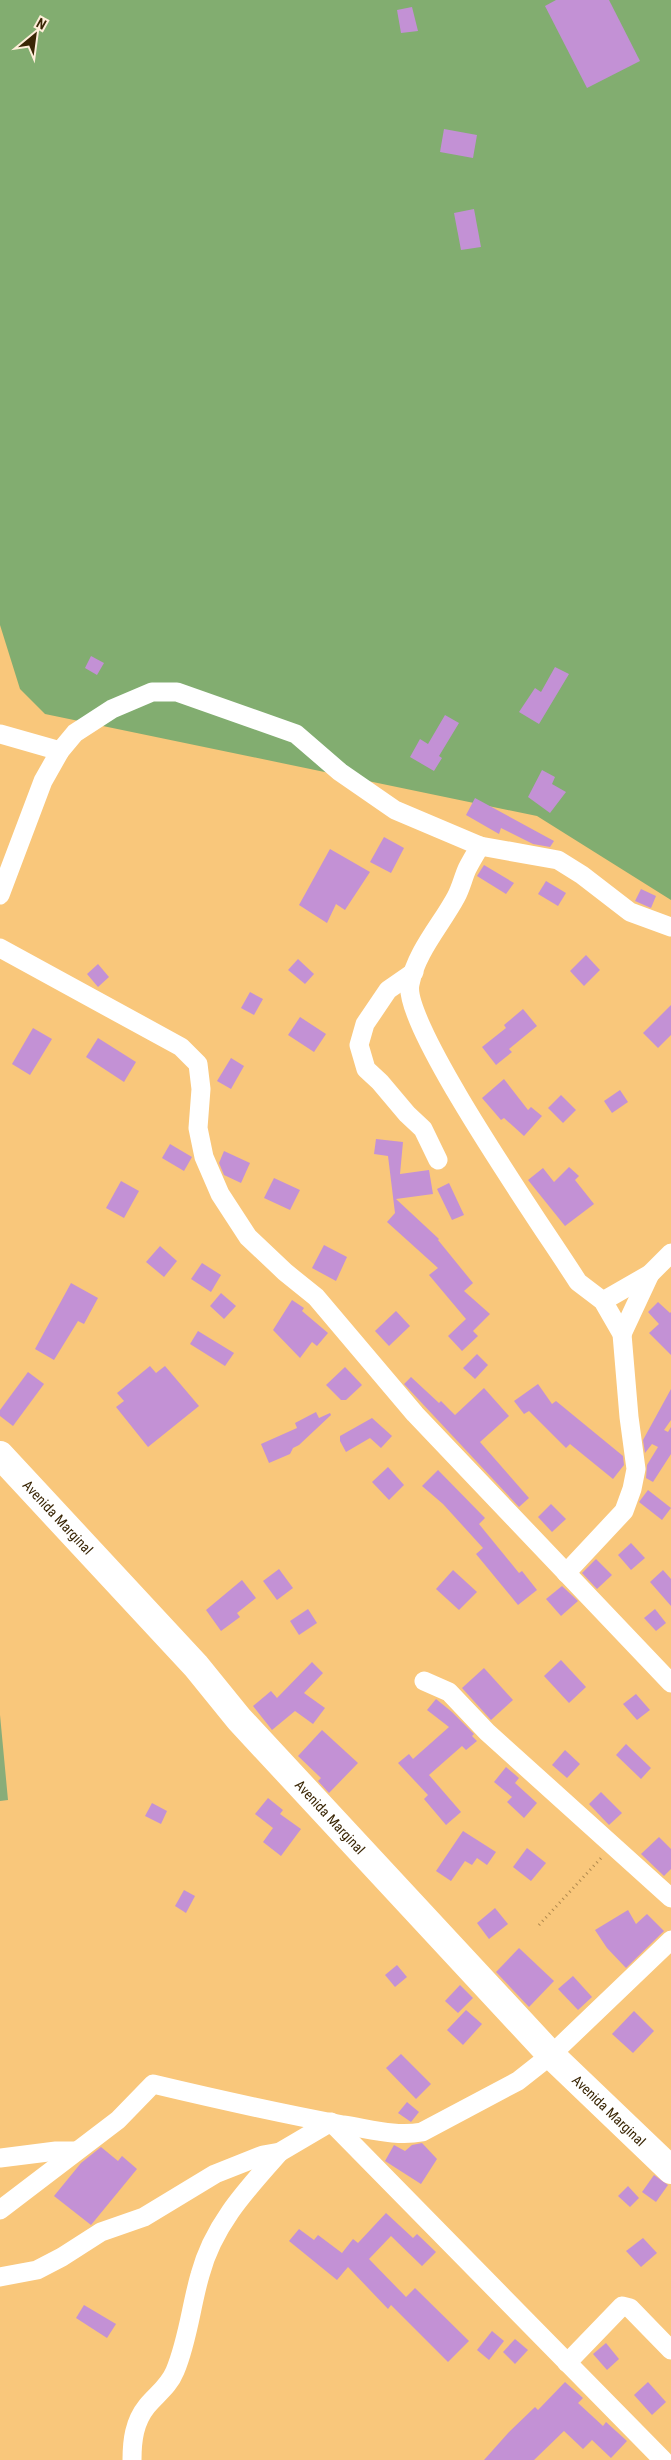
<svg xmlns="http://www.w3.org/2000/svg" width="671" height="2460" font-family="'Roboto Condensed',sans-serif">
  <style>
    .green { fill: #89ad79 }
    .forest { fill: #82ad70 }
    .building { fill: #c391d5 }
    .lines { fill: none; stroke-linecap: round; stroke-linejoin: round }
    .path { stroke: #b0894e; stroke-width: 3; stroke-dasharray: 1 4; stroke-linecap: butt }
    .street { stroke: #fff; stroke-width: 19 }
    .secondary { stroke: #fff; stroke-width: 28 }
    .labels { text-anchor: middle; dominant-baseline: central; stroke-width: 4; stroke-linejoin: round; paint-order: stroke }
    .street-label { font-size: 14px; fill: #3a2605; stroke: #feeed9 }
  </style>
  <rect width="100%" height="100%" fill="#f9c77b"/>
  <polygon class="green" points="0,1715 8,1800 0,1801"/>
  <polygon class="forest" points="0,0 671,0 671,900 537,816 45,714 20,689 0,625"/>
  <g class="building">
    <polygon points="556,0 609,0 640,61 587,88 545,6"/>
    <polygon points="412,7 418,31 401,33 397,10"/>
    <polygon points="444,129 477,135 473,158 440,152"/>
    <polygon points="474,209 481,247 461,250 454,213"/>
    <polygon points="91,656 104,663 97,675 85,668"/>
    <polygon points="555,667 569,674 539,724 519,712 535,688 541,692"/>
    <polygon points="445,715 459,723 439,756 442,758 434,771 410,757 420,739 428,744"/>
    <polygon points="542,770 555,777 552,784 566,792 550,813 528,797"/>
    <polygon points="475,798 554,841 550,847 533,844 501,828 499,834 466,815"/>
    <polygon points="384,837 404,848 391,873 370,862"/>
    <polygon points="330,849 370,872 345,910 336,904 327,923 299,905"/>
    <polygon points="484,865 514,883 506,894 477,876"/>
    <polygon points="546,881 566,893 558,906 538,894"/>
    <polygon points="641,889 656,896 651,908 635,901"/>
    <polygon points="586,955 600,970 584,986 570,971"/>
    <polygon points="298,959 314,974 305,984 288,970"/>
    <polygon points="98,964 109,977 98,987 87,974"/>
    <polygon points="250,992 263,999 254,1015 241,1008"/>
    <polygon points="671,1005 671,1035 658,1048 643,1033"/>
    <polygon points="523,1009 537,1026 509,1049 512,1052 496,1065 482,1047 506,1028 504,1025"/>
    <polygon points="300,1017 326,1034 314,1052 288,1035"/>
    <polygon points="33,1028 52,1039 30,1075 12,1064"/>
    <polygon points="98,1038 136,1062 124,1082 86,1057"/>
    <polygon points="231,1058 244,1066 231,1089 217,1081"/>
    <polygon points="504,1079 528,1110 531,1107 542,1116 524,1136 504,1118 501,1120 482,1098"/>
    <polygon points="620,1090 628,1102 612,1113 604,1101"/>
    <polygon points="561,1095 576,1110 563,1123 548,1108"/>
    <polygon points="376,1139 403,1142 400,1174 429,1170 433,1194 396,1199 439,1239 438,1240 473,1283 464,1291 490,1314 473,1331 478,1336 462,1351 448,1336 466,1319 429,1275 438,1268 387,1222 395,1213 388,1156 374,1154"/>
    <polygon points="170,1144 192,1157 184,1171 162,1158"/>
    <polygon points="224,1151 250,1163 241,1183 224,1175 219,1163"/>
    <polygon points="569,1167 579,1176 575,1180 594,1204 565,1226 528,1180 543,1168 554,1182"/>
    <polygon points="274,1178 300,1190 290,1210 264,1198"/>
    <polygon points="121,1181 139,1191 124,1218 106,1208"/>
    <polygon points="449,1183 464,1215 452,1220 437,1189"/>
    <polygon points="324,1245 347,1257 336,1281 312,1268"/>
    <polygon points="160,1246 177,1261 164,1277 146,1262"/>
    <polygon points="202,1263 221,1275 211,1292 191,1279"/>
    <polygon points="71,1283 98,1298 84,1324 78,1321 54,1360 35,1349"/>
    <polygon points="221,1293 236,1306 224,1319 210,1306"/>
    <polygon points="292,1300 304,1308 302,1311 328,1333 317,1346 312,1342 300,1358 273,1330"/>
    <polygon points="658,1302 670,1313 671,1312 671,1355 649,1333 659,1324 648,1312"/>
    <polygon points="396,1311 410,1326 389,1346 375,1331"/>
    <polygon points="198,1331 234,1353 225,1366 190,1344"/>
    <polygon points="477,1354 488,1365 475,1379 463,1368"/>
    <polygon points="150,1366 156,1373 165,1366 199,1406 148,1447 116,1407 124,1401 117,1393"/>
    <polygon points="345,1367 362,1385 346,1400 341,1400 326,1385"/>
    <polygon points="28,1372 44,1384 13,1426 0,1416 0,1410"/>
    <polygon points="411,1377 439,1403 441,1401 455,1415 484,1388 509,1416 480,1442 529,1498 519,1507 404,1384"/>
    <polygon points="538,1384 552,1404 556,1401 623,1456 624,1465 613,1479 570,1444 566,1448 529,1411 524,1414 514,1401"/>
    <polygon points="671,1389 671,1420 664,1430 668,1432 671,1427 671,1454 653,1482 646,1478 647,1465 658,1447 652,1444 645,1453 643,1440"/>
    <polygon points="316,1412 319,1418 330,1413 331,1415 299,1445 293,1448 290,1454 269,1463 261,1444 297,1428 295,1423"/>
    <polygon points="372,1418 392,1436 381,1448 370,1438 346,1452 340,1441 340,1436"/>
    <polygon points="388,1467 404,1485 389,1500 372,1482"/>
    <polygon points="438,1470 485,1518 479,1524 519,1573 522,1571 537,1590 518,1605 476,1554 483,1548 443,1504 422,1486"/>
    <polygon points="648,1490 671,1508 662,1520 639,1502"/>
    <polygon points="551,1504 566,1519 552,1532 538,1517"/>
    <polygon points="631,1543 645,1558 631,1570 618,1555"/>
    <polygon points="596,1559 612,1575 597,1589 582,1573"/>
    <polygon points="279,1569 293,1588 277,1600 263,1581"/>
    <polygon points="453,1570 477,1592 459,1610 436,1589"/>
    <polygon points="663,1570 671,1579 671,1606 650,1582"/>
    <polygon points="242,1580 256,1598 237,1613 240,1617 221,1631 206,1610"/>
    <polygon points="562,1586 578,1601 561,1616 546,1599"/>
    <polygon points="308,1609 317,1623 299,1635 290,1621"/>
    <polygon points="655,1609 666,1623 656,1631 644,1618"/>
    <polygon points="561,1660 586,1687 569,1703 544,1676"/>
    <polygon points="312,1662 323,1673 304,1693 325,1708 313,1724 295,1711 272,1730 253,1706 271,1691 277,1698"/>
    <polygon points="484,1668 513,1700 491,1720 462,1688"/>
    <polygon points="636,1694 650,1710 637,1720 623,1704"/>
    <polygon points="436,1699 452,1712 474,1734 472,1736 477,1741 466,1750 462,1746 429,1775 461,1812 446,1825 424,1799 428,1795 398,1763 409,1754 413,1759 449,1727 427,1710"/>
    <polygon points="322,1730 358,1763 329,1793 318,1781 321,1778 298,1756"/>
    <polygon points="626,1744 651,1768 641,1779 616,1755"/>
    <polygon points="565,1750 580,1764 567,1778 552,1765"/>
    <polygon points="506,1767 519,1778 515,1783 537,1803 524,1818 507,1802 512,1797 494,1782"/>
    <polygon points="601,1792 622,1813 609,1825 589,1804"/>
    <polygon points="268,1798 283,1810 280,1814 301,1829 281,1856 263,1842 273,1828 255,1814"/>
    <polygon points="152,1803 167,1811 161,1824 145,1816"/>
    <polygon points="463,1831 496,1852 487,1865 477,1858 472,1865 465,1861 451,1881 436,1871"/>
    <polygon points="659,1837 671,1849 671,1869 664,1876 641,1854"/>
    <polygon points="527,1848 546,1863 531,1881 513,1867"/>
    <polygon points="184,1890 195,1896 186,1913 175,1906"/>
    <polygon points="495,1908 508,1924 489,1939 477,1923"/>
    <polygon points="628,1910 636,1924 647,1914 664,1931 626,1968 607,1948 595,1930"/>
    <polygon points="519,1948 554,1981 529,2007 496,1972"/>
    <polygon points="397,1965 407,1977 395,1987 385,1975"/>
    <polygon points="573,1976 592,1997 578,2010 558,1989"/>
    <polygon points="460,1985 473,1998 458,2013 445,2001"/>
    <polygon points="466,2010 482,2024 463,2045 447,2030"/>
    <polygon points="634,2011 654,2031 633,2053 612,2034"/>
    <polygon points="401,2054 431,2084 416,2099 386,2068"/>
    <polygon points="407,2102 419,2112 411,2122 398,2113"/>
    <polygon points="422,2143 437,2159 421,2184 385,2161 394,2145 405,2151 412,2145"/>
    <polygon points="101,2147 118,2161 122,2156 137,2169 91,2225 54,2196 81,2163"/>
    <polygon points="654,2175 668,2185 656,2202 642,2192"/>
    <polygon points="628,2186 639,2198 630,2207 618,2196"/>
    <polygon points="386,2213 413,2238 417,2234 436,2252 422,2266 391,2236 369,2259 406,2297 415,2288 469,2341 448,2362 391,2305 388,2309 348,2267 337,2280 289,2241 299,2229 314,2240 318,2235 342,2253 353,2239 358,2243"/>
    <polygon points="643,2238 657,2253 641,2267 626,2251"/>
    <polygon points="84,2305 116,2324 107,2338 76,2318"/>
    <polygon points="492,2331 504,2341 489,2360 477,2350"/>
    <polygon points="515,2339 528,2350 515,2364 503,2352"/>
    <polygon points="606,2343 619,2359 607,2370 593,2354"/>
    <polygon points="565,2382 583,2398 578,2403 603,2426 606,2422 627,2441 611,2458 592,2440 583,2449 564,2431 534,2460 484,2460 509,2432 535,2407 538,2410"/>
    <polygon points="648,2382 666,2402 652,2415 634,2395"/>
  </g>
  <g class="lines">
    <polyline class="path" points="539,1925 602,1857"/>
    <g class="street">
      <polyline points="0,734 60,751"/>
      <path d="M480 846C476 853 471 861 467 869 463 878 461 888 456 897 441 925 416 952 410 984 401 1025 549 1236 578 1282L603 1301 622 1334 629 1417 636 1469 632 1489 624 1511 566 1573"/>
      <polyline points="0,895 43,781 60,751 75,733 112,709 152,692 177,692 296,734 340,772 395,810 480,846 558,860 582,875 630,912 671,927"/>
      <polyline points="0,948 181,1047 198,1064 201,1089 198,1128 204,1157 220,1194 248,1237 285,1272 316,1297 415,1414 671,1683"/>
      <polyline points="414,972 388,990 365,1024 359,1045 366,1069 380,1082 407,1114 423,1129 438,1160"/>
      <polyline points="603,1301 650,1274 671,1253"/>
      <polyline points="622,1334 650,1274"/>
      <polyline points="424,1681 449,1692 487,1732 671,1898"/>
      <polyline points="0,2158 56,2151 76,2151"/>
      <path d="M0 2210 118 2120 153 2084C216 2099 279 2113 343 2125 370 2129 396 2137 422 2132L518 2081 551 2055 671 1940"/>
      <polyline points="0,2277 37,2270 62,2257 101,2232 144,2217 215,2174 263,2155 280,2152 331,2122 663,2460"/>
      <polyline points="567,2363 622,2306 630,2308 671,2350"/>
      <path d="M132 2460C132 2441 134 2422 147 2406 157 2394 169 2386 175 2371 188 2340 191 2306 200 2275 213 2225 247 2189 280 2152"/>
    </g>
    <path class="secondary" id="s1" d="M0 1455 196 1666 239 1719 551 2055 671 2170"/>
  </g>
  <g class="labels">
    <g class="street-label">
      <text stroke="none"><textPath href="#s1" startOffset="85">Avenida Marginal</textPath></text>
      <text stroke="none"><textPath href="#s1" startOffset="490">Avenida Marginal</textPath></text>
      <text stroke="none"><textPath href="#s1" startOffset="895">Avenida Marginal</textPath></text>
    </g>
  </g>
  <g transform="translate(35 35) rotate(29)" stroke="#feeed9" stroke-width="4" paint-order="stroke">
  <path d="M0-4L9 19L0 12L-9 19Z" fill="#3a2605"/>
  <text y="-8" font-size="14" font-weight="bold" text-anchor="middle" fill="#3a2605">N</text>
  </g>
</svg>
